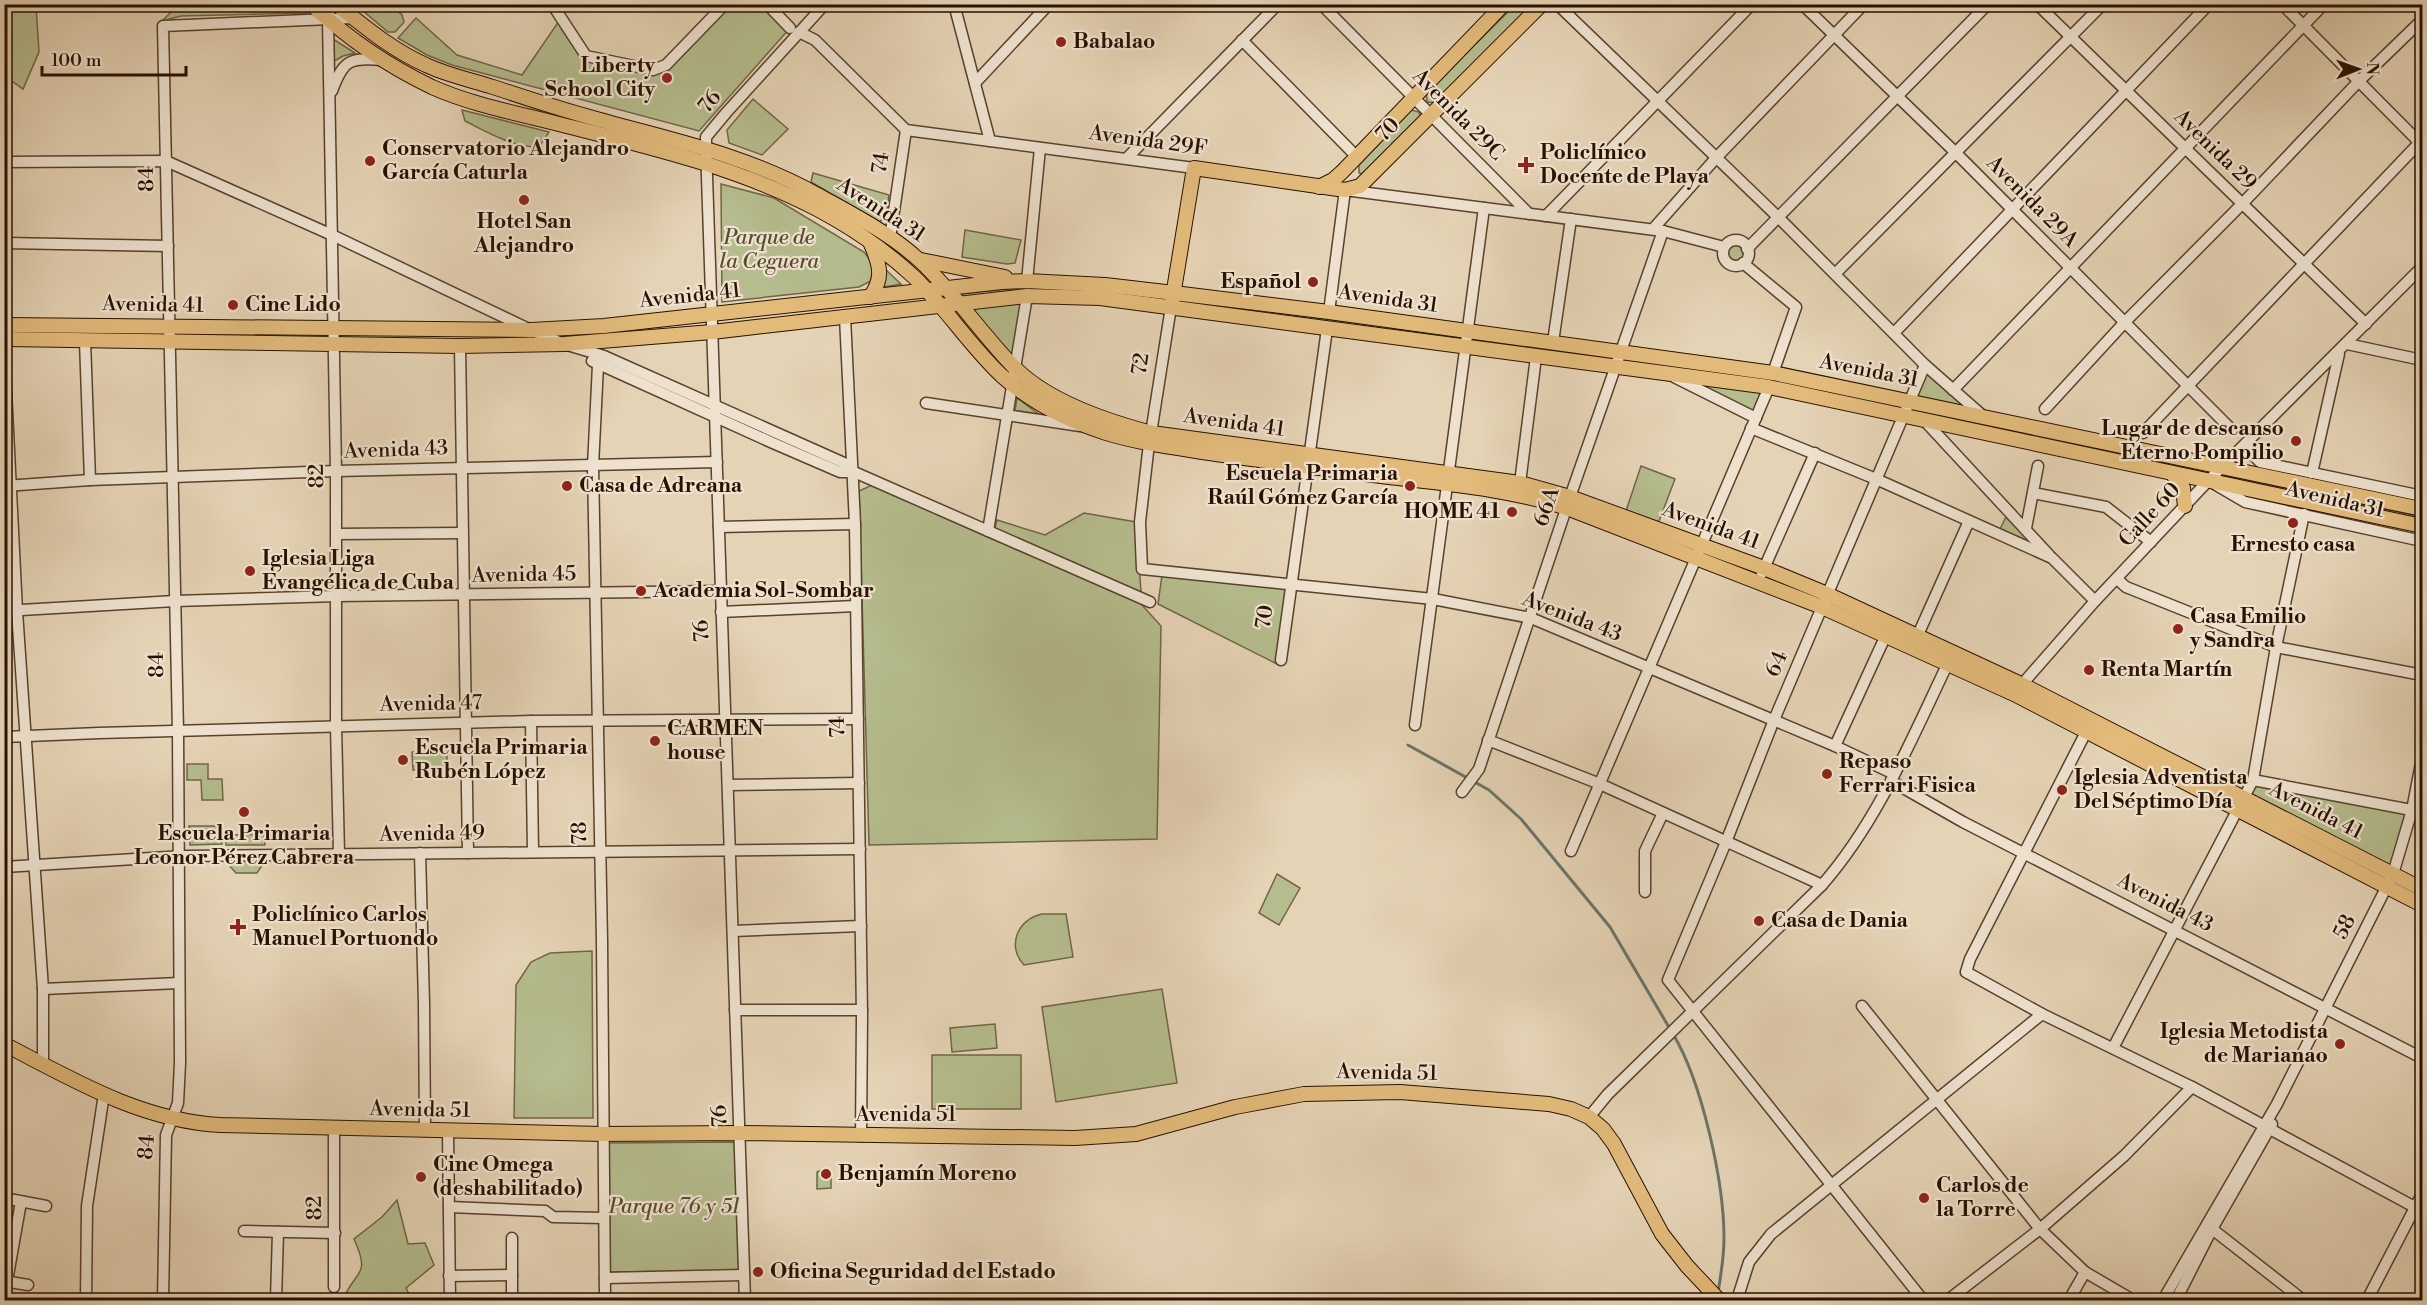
<svg xmlns="http://www.w3.org/2000/svg" width="2427" height="1305" font-family="'Libre Bodoni',serif">
  <style>
    .green { fill: #b5bc8d; stroke: #6f6646; stroke-width: 1.5 }
    .lines { fill: none; stroke-linecap: round; stroke-linejoin: round }
    .stream { stroke: #6a7568; stroke-width: 3 }
    .minor-casing { stroke: #58412d; stroke-width: 13 }
    .major-casing { stroke: #291000; stroke-width: 16 }
    .minor { stroke: #eee2cf; stroke-width: 10 }
    .major { stroke: #e2ba7a; stroke-width: 14 }
    .poi-dot { fill: #8f2418; stroke: #eee2cf; stroke-width: 2 }
    .labels { text-anchor: middle; dominant-baseline: central; stroke-width: 4.5; stroke-linejoin: round; paint-order: stroke }
    .poi-label { font-size: 21px; font-weight: bold; fill: #291000; stroke: #eee2cf; text-anchor: start }
    .street-label { font-size: 21px; fill: #291000; stroke: #eee2cf }
    .park-label { font-size: 21px; font-style: italic; fill: #5a4c31; stroke: #eee2cf }
  </style>
  <rect width="100%" height="100%" fill="#e5d3b5"/>
  <filter id="stains"><feTurbulence type="fractalNoise" baseFrequency=".00333" numOctaves="4"/><feColorMatrix values="0 0 0 0 .2 0 0 0 0 .09 0 0 0 0 .02 0 0 0 .5 -.17"/></filter>
  <radialGradient id="worn" r=".72"><stop offset=".6" stop-color="#630" stop-opacity="0"/><stop offset="1" stop-color="#630" stop-opacity=".3"/></radialGradient>
  <g class="green">
    <polygon points="5,4 36,5 39,52 23,89 5,76"/>
    <polygon points="178,5 298,5 307,13 181,16 162,21"/>
    <polygon points="356,5 391,5 402,15 404,22 395,32 388,32"/>
    <polygon points="725,5 767,5 790,28 699,131 452,65 427,55 398,38 416,18 457,55 522,75 561,18 586,56 653,70"/>
    <polygon points="1515,5 1533,5 1437,103 1427,102 1426,93"/>
    <polygon points="333,39 355,53 343,56 333,62"/>
    <polygon points="753,99 788,129 762,155 729,143 727,130"/>
    <path d="M462 110 549 132 539 147C514 148 487 132 465 121Z"/>
    <polygon points="1411,110 1419,112 1420,116 1363,174 1359,173 1359,165"/>
    <polygon points="813,173 889,195 886,217 879,222 811,182"/>
    <path d="M721 184 774 198 864 252C872 262 877 268 871 281L859 287 722 302Z"/>
    <polygon points="965,230 1021,240 1015,263 1007,264 962,257"/>
    <circle cx="1735" cy="253" r="9"/>
    <polygon points="886,270 901,284 884,287"/>
    <polygon points="1027,287 1089,289 1163,298 1163,300 1027,290 961,297 959,294"/>
    <polygon points="1027,296 1014,368 959,302"/>
    <polygon points="1183,300 1461,337 1461,340 1182,303"/>
    <polygon points="1470,338 1616,358 1615,360 1470,341"/>
    <polygon points="1624,358 1768,378 1767,381 1623,361"/>
    <polygon points="1925,365 1983,416 1910,401"/>
    <polygon points="1669,374 1769,387 1756,418"/>
    <polygon points="1775,379 1904,405 1903,408 1774,383"/>
    <polygon points="1017,398 1040,415 1015,411"/>
    <polygon points="1911,407 2209,471 2207,473 1911,409"/>
    <polygon points="1641,466 1675,479 1656,529 1624,517"/>
    <polygon points="2223,475 2422,517 2422,520 2221,477"/>
    <polygon points="872,485 992,539 997,520 1045,535 1084,513 1136,522 1142,605 1161,626 1157,839 869,845 859,491"/>
    <polygon points="2006,517 2033,545 1999,531"/>
    <polygon points="1162,575 1287,586 1277,664 1158,604"/>
    <polygon points="447,751 447,770 413,770 412,752"/>
    <polygon points="187,764 208,764 208,779 222,779 223,800 202,800 201,780 187,780"/>
    <polygon points="2253,780 2412,810 2393,874 2243,798"/>
    <polygon points="189,826 221,826 222,844 190,845"/>
    <polygon points="264,834 265,845 226,845 226,835"/>
    <polygon points="265,861 257,873 236,873 228,864 228,862"/>
    <polygon points="1277,874 1300,888 1279,925 1259,913"/>
    <path d="M1042 914H1066L1073 957 1024 965C1006 946 1018 919 1042 914Z"/>
    <polygon points="592,951 593,1118 514,1118 516,985 531,962 550,953"/>
    <polygon points="1162,989 1177,1083 1056,1102 1042,1007"/>
    <polygon points="995,1024 997,1048 952,1052 950,1028"/>
    <rect x="932" y="1055" width="89" height="54"/>
    <polygon points="733,1142 735,1145 740,1271 610,1272 607,1148 609,1143"/>
    <polygon points="824,1169 831,1174 831,1188 817,1189 817,1172"/>
    <path d="M397 1200 408 1244 425 1243 434 1265 406 1288 412 1300H386L380 1295 371 1300H343C354 1270 372 1278 354 1239L382 1217Z"/>
  </g>
  <g class="lines">
    <g class="stream">
      <polyline points="1408,745 1489,790 1521,819 1610,927 1670,1029"/>
      <path d="M1673 1034C1702 1082 1724 1182 1724 1238 1724 1256 1721 1275 1718 1292"/>
    </g>
    <g class="minor-casing">
      <g id="minor">
        <polyline points="330,4 328,20 336,471 336,726 339,854"/>
        <polyline points="552,4 586,56 653,70 666,65 725,4"/>
        <polyline points="767,4 790,28"/>
        <polyline points="954,4 990,141"/>
        <polyline points="1321,4 1529,214"/>
        <polyline points="1557,4 1778,217 1925,365 1983,416"/>
        <polyline points="1802,4 1956,153 2231,429"/>
        <polyline points="2037,4 2366,324"/>
        <polyline points="2282,4 2422,145"/>
        <polyline points="799,32 815,40 906,130 1194,168"/>
        <polyline points="1242,40 1356,156"/>
        <polyline points="975,83 1049,4"/>
        <path d="M332 91C343 61 349 57 381 60"/>
        <polyline points="1127,158 1278,4"/>
        <polyline points="4,162 166,161 332,235 531,330 564,344 604,356 844,463 854,472 1150,602"/>
        <polyline points="1546,216 1752,4"/>
        <polyline points="1653,229 1716,158 1864,4"/>
        <polyline points="890,238 906,130"/>
        <circle cx="1736" cy="253" r="13"/>
        <polyline points="5,243 168,246"/>
        <polyline points="1747,249 1988,4"/>
        <polyline points="1743,263 1796,307 1773,373"/>
        <polyline points="1835,274 2103,4"/>
        <polyline points="1027,281 1040,148"/>
        <polyline points="4,285 6,89"/>
        <polyline points="1171,307 1148,452 1140,522 1142,569 1433,599 1531,618 1835,746 1894,774"/>
        <polyline points="1329,312 1345,190 1663,231 1724,247"/>
        <polyline points="845,317 855,524 862,1016 861,1136"/>
        <polyline points="1894,333 2209,4"/>
        <polyline points="85,341 90,480"/>
        <polyline points="1553,342 1571,219"/>
        <polyline points="2347,344 2422,360"/>
        <polyline points="460,346 468,853"/>
        <polyline points="4,350 17,611 43,989 43,1063"/>
        <polyline points="592,361 773,443 840,472 854,472"/>
        <polyline points="598,365 593,466 602,941 605,1300"/>
        <polyline points="1674,377 1756,418"/>
        <polyline points="1953,390 2324,4"/>
        <polyline points="926,403 1080,426"/>
        <polyline points="2045,409 2124,323 2243,203 2359,81 2422,20"/>
        <polyline points="1923,419 2049,555"/>
        <polyline points="1751,428 1876,479 2052,558 2095,601"/>
        <polyline points="2143,433 2422,140"/>
        <polyline points="2249,441 2252,454 2260,462 2422,496"/>
        <polyline points="2312,473 2339,354"/>
        <polyline points="1520,483 1536,357"/>
        <polyline points="2216,485 2245,502 2422,541"/>
        <polyline points="5,486 90,480 336,471 717,462"/>
        <polyline points="2033,493 2106,507 2151,542"/>
        <polyline points="719,527 855,524"/>
        <polyline points="2026,528 2038,466"/>
        <polyline points="988,531 1027,296"/>
        <polyline points="337,534 462,533"/>
        <polyline points="1762,573 1815,453"/>
        <polyline points="2117,579 2126,587 2276,647 2422,675"/>
        <polyline points="4,611 175,601 337,596 720,591"/>
        <polyline points="721,612 856,606"/>
        <polyline points="1917,637 1969,521"/>
        <polyline points="1281,660 1327,329"/>
        <polyline points="2018,689 2095,601 2208,481 2422,267"/>
        <polyline points="531,721 533,852"/>
        <polyline points="1415,725 1484,208"/>
        <polyline points="2086,732 1970,959 1966,972 2042,1014 2192,1087 2422,1211"/>
        <polyline points="4,737 99,733 531,721 858,719"/>
        <polyline points="1488,740 1600,784 1822,885"/>
        <polyline points="1835,746 1886,635"/>
        <polyline points="2253,780 2422,812"/>
        <polyline points="1891,781 1963,822 2422,1058"/>
        <polyline points="728,785 859,783"/>
        <polyline points="1462,792 1479,769 1570,497 1663,231"/>
        <polyline points="1571,851 1769,387"/>
        <polyline points="420,853 424,1004 425,1131"/>
        <polyline points="4,867 184,856 860,849"/>
        <polyline points="1645,892 1645,851 1663,813"/>
        <polyline points="733,931 861,926"/>
        <polyline points="43,989 179,983"/>
        <polyline points="1862,1006 2040,1229 2085,1272 2133,1300"/>
        <polyline points="735,1010 862,1010"/>
        <polyline points="2113,1048 2253,780 2276,647 2304,514"/>
        <path d="M1589 1117 1608 1094 1822 885C1878 821 1911 740 1948 663"/>
        <polyline points="334,1129 334,1287"/>
        <polyline points="448,1131 450,1300"/>
        <polyline points="4,1198 46,1206"/>
        <polyline points="449,1207 545,1211 553,1217 604,1218"/>
        <polyline points="2207,1225 2303,1300"/>
        <polyline points="244,1231 335,1233"/>
        <polyline points="512,1238 512,1300"/>
        <polyline points="449,1276 512,1275"/>
        <polyline points="605,1278 744,1275"/>
        <polyline points="4,1281 28,1285"/>
        <polyline points="7,1281 21,1202"/>
        <polyline points="86,1300 87,1206 104,1094"/>
        <polyline points="163,1300 166,1135 178,1103 180,1063 178,731 163,26 354,18"/>
        <polyline points="276,1300 278,1232"/>
        <polyline points="745,1300 706,147 706,137 726,113 825,4"/>
        <polyline points="1737,1300 1749,1262 1771,1234 2042,1014"/>
        <polyline points="1923,1300 1668,980 1726,842 1774,720 1925,365"/>
        <polyline points="1948,1300 2040,1229 2124,1156 2192,1087"/>
        <polyline points="2069,1300 2085,1272"/>
        <polyline points="2163,1300 2277,1104 2393,874 2412,810 2422,758"/>
        <polyline points="2176,1300 2212,1229 2272,1124"/>
        <polyline points="2367,1300 2422,1194"/>
      </g>
    </g>
    <g class="major-casing">
      <g id="major">
        <path d="M311 4C347 38 388 66 432 87 472 105 517 113 559 124 646 146 737 167 817 209 851 227 886 251 914 277 946 308 970 346 1002 376 1031 402 1069 421 1106 433 1142 444 1179 448 1216 454 1273 462 1331 470 1389 477 1449 484 1509 489 1567 508L1822 607 2014 694 2422 905"/>
        <path d="M336 4C365 27 392 50 426 65 447 75 471 80 493 87 526 98 559 109 593 118 670 140 744 154 816 194 850 213 890 233 919 260 954 292 980 332 1013 366 1046 401 1106 421 1152 433L1520 483 1570 497 1764 568 1827 594 2021 684 2422 889"/>
        <polyline points="1319,187 1333,180 1342,172 1504,4"/>
        <polyline points="921,260 1005,277"/>
        <path d="M870 297C884 278 880 265 871 244"/>
        <polyline points="1172,302 1194,168 1345,190 1360,186 1542,4"/>
        <polyline points="4,325 531,330 604,326 1002,282 1027,281 1105,285 1174,293 1329,312 1773,373 2422,509"/>
        <polyline points="4,339 460,346 564,344 712,332 1027,296 1100,298 1769,387 2422,526"/>
        <polyline points="2172,473 2183,488 2185,506"/>
        <path d="M4 1044C73 1080 142 1121 221 1125L602 1134 740 1133 1075 1138 1136 1134 1235 1107 1304 1094 1400 1092 1549 1104 1571 1109 1589 1117 1603 1129 1614 1144 1662 1234 1687 1266 1719 1300"/>
      </g>
    </g>
    <use href="#minor" class="minor"/>
    <use href="#major" class="major"/>
  </g>
  <g class="poi-dot">
    <circle cx="1061" cy="42" r="6"/>
    <circle cx="667" cy="78" r="6"/>
    <circle cx="370" cy="161" r="6"/>
    <path d="M1523 156h6v6h6v6h-6v6h-6v-6h-6v-6h6z"/>
    <circle cx="524" cy="200" r="6"/>
    <circle cx="1313" cy="282" r="6"/>
    <circle cx="233" cy="305" r="6"/>
    <circle cx="2296" cy="441" r="6"/>
    <circle cx="567" cy="486" r="6"/>
    <circle cx="1410" cy="486" r="6"/>
    <circle cx="1512" cy="512" r="6"/>
    <circle cx="2293" cy="523" r="6"/>
    <circle cx="250" cy="571" r="6"/>
    <circle cx="641" cy="591" r="6"/>
    <circle cx="2178" cy="629" r="6"/>
    <circle cx="2089" cy="670" r="6"/>
    <circle cx="655" cy="741" r="6"/>
    <circle cx="403" cy="760" r="6"/>
    <circle cx="1827" cy="774" r="6"/>
    <circle cx="2062" cy="790" r="6"/>
    <circle cx="244" cy="812" r="6"/>
    <circle cx="1759" cy="921" r="6"/>
    <path d="M235 918h6v6h6v6h-6v6h-6v-6h-6v-6h6z"/>
    <circle cx="2340" cy="1044" r="6"/>
    <circle cx="826" cy="1174" r="6"/>
    <circle cx="421" cy="1177" r="6"/>
    <circle cx="1924" cy="1198" r="6"/>
    <circle cx="758" cy="1272" r="6"/>
  </g>
  <g class="labels">
    <g class="poi-label">
      <text x="1073" y="42">Babalao</text>
      <text x="655" y="66" text-anchor="end">Liberty<tspan x="655" dy="24">School City</tspan></text>
      <text x="382" y="149">Conservatorio Alejandro<tspan x="382" dy="24">García Caturla</tspan></text>
      <text x="1540" y="153">Policlínico<tspan x="1540" dy="24">Docente de Playa</tspan></text>
      <text x="524" y="222" text-anchor="middle">Hotel San<tspan x="524" dy="24">Alejandro</tspan></text>
      <text x="1301" y="282" text-anchor="end">Español</text>
      <text x="245" y="305">Cine Lido</text>
      <text x="2284" y="429" text-anchor="end">Lugar de descanso<tspan x="2284" dy="24">Eterno Pompilio</tspan></text>
      <text x="1398" y="474" text-anchor="end">Escuela Primaria<tspan x="1398" dy="24">Raúl Gómez García</tspan></text>
      <text x="579" y="486">Casa de Adreana</text>
      <text x="1500" y="512" text-anchor="end">HOME 41</text>
      <text x="2293" y="545" text-anchor="middle">Ernesto casa</text>
      <text x="262" y="559">Iglesia Liga<tspan x="262" dy="24">Evangélica de Cuba</tspan></text>
      <text x="653" y="591">Academia Sol-Sombar</text>
      <text x="2190" y="617">Casa Emilio<tspan x="2190" dy="24">y Sandra</tspan></text>
      <text x="2101" y="670">Renta Martín</text>
      <text x="667" y="729">CARMEN<tspan x="667" dy="24">house</tspan></text>
      <text x="415" y="748">Escuela Primaria<tspan x="415" dy="24">Rubén López</tspan></text>
      <text x="1839" y="762">Repaso<tspan x="1839" dy="24">Ferrari Fisica</tspan></text>
      <text x="2074" y="778">Iglesia Adventista<tspan x="2074" dy="24">Del Séptimo Día</tspan></text>
      <text x="244" y="834" text-anchor="middle">Escuela Primaria<tspan x="244" dy="24">Leonor Pérez Cabrera</tspan></text>
      <text x="252" y="915">Policlínico Carlos<tspan x="252" dy="24">Manuel Portuondo</tspan></text>
      <text x="1771" y="921">Casa de Dania</text>
      <text x="2328" y="1032" text-anchor="end">Iglesia Metodista<tspan x="2328" dy="24">de Marianao</tspan></text>
      <text x="433" y="1165">Cine Omega<tspan x="433" dy="24">(deshabilitado)</tspan></text>
      <text x="838" y="1174">Benjamín Moreno</text>
      <text x="1936" y="1186">Carlos de<tspan x="1936" dy="24">la Torre</tspan></text>
      <text x="770" y="1272">Oficina Seguridad del Estado</text>
    </g>
    <g class="street-label">
      <text transform="translate(710 102) rotate(-50)">76</text>
      <text transform="translate(1458 115) rotate(45)">Avenida 29C</text>
      <text transform="translate(1388 130) rotate(-46)">70</text>
      <text transform="translate(1148 141) rotate(8)">Avenida 29F</text>
      <text transform="translate(2215 150) rotate(44)">Avenida 29</text>
      <text transform="translate(881 163) rotate(-81)">74</text>
      <text transform="translate(147 179) rotate(-91)">84</text>
      <text transform="translate(2032 202) rotate(45)">Avenida 29A</text>
      <text transform="translate(881 210) rotate(33)">Avenida 31</text>
      <text transform="translate(690 296) rotate(-6)">Avenida 41</text>
      <text transform="translate(1388 299) rotate(8)">Avenida 31</text>
      <text transform="translate(153 305) rotate(1)">Avenida 41</text>
      <text transform="translate(1141 364) rotate(-81)">72</text>
      <text transform="translate(1869 371) rotate(11)">Avenida 31</text>
      <text transform="translate(1234 423) rotate(8)">Avenida 41</text>
      <text transform="translate(396 450) rotate(-2)">Avenida 43</text>
      <text transform="translate(317 476) rotate(-91)">82</text>
      <text transform="translate(2335 500) rotate(13)">Avenida 31</text>
      <text transform="translate(1547 507) rotate(-72)">66A</text>
      <text transform="translate(2150 515) rotate(-47)">Calle 60</text>
      <text transform="translate(1711 526) rotate(20)">Avenida 41</text>
      <text transform="translate(524 575) rotate(-1)">Avenida 45</text>
      <text transform="translate(1265 617) rotate(-82)">70</text>
      <text transform="translate(1572 617) rotate(21)">Avenida 43</text>
      <text transform="translate(702 631) rotate(-92)">76</text>
      <text transform="translate(1777 664) rotate(-67)">64</text>
      <text transform="translate(157 665) rotate(-91)">84</text>
      <text transform="translate(431 704) rotate(-1)">Avenida 47</text>
      <text transform="translate(838 727) rotate(-91)">74</text>
      <text transform="translate(2316 811) rotate(27)">Avenida 41</text>
      <text transform="translate(580 833) rotate(-91)">78</text>
      <text transform="translate(432 834) rotate(-1)">Avenida 49</text>
      <text transform="translate(2165 903) rotate(27)">Avenida 43</text>
      <text transform="translate(2345 927) rotate(-64)">58</text>
      <text transform="translate(1387 1073) rotate(1)">Avenida 51</text>
      <text transform="translate(420 1110) rotate(1)">Avenida 51</text>
      <text x="906" y="1115">Avenida 51</text>
      <text transform="translate(720 1116) rotate(-92)">76</text>
      <text transform="translate(147 1147) rotate(-85)">84</text>
      <text transform="translate(315 1208) rotate(-91)">82</text>
    </g>
    <g class="park-label">
      <text x="769" y="238">Parque de<tspan x="769" dy="24">la Ceguera</tspan></text>
      <text x="674" y="1207">Parque 76 y 51</text>
    </g>
  </g>
  <rect width="2427" height="1305" fill="none" stroke="#e5d3b5" stroke-width="24"/>
  <rect x="6" y="6" width="2415" height="1293" fill="none" stroke="#291000" stroke-width="3"/>
  <rect x="12" y="12" width="2403" height="1281" fill="none" stroke="#291000" stroke-width="1.5"/>
  <g transform="translate(2358 69) rotate(89)" stroke="#eee2cf" stroke-width="4.5" paint-order="stroke">
  <path d="M0-4.5L10 22L0 15L-10 22Z" fill="#291000"/>
  <text y="-9" font-size="16" font-weight="bold" text-anchor="middle" fill="#291000">N</text>
  </g>
  <path d="M42 66v9h144v-9" fill="none" stroke="#291000" stroke-width="3"/>
  <text x="51" y="66" font-size="18" fill="#291000" stroke="#eee2cf" stroke-width="4.5" paint-order="stroke">100 m</text>
  <rect width="100%" height="100%" filter="url(#stains)"/>
  <rect width="100%" height="100%" fill="url(#worn)"/>
</svg>
